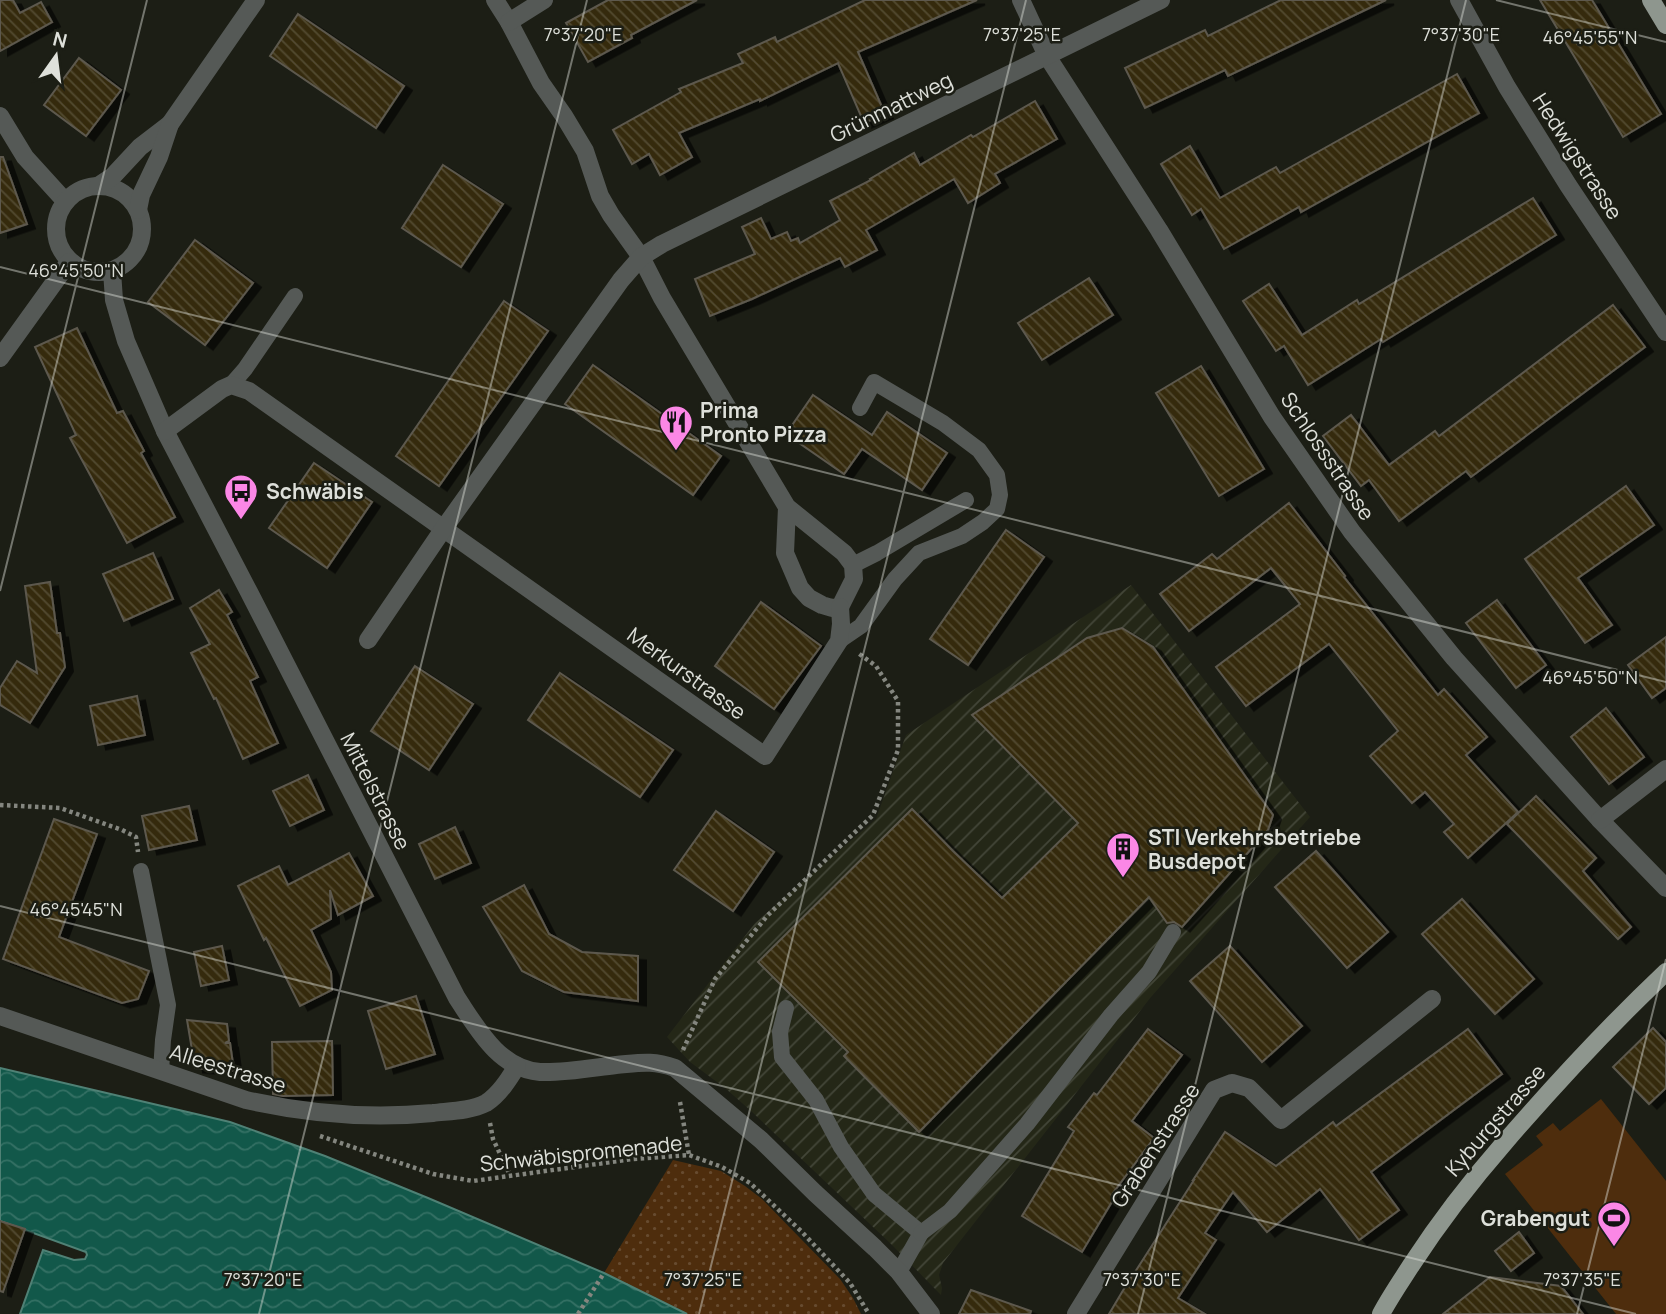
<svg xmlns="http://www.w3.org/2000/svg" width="1666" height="1314" font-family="Manrope,sans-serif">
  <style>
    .industrial { fill: url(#industrial-furrows) }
    .grass { fill: url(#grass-dots) }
    .pitch { fill: #4e2d0d }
    .water { fill: url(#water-waves); stroke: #4f8175; stroke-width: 2 }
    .building { fill: url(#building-back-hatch); stroke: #5d594e; stroke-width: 2; filter: url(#shadow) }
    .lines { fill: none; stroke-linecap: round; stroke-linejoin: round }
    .path { stroke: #84867f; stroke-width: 4.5; stroke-dasharray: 3.5 3.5; stroke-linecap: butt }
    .service { stroke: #555956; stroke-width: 16 }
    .minor { stroke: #555956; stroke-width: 18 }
    .primary { stroke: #8e968e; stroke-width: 18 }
    .ticks { fill: none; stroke: #dee0da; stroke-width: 2; stroke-opacity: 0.45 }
    .labels { text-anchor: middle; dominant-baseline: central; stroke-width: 5; stroke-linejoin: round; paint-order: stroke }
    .street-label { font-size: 21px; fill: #dee0da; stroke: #1c1e15 }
    .poi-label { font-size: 21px; font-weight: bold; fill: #dee0da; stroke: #1c1e15; text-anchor: start }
    .ticks-label { font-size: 18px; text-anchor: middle; fill: #dee0da; stroke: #1c1e15; stroke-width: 5; stroke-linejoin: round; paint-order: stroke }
  </style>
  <defs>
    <pattern id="industrial-furrows" width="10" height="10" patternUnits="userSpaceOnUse" patternTransform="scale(1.75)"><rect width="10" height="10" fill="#242717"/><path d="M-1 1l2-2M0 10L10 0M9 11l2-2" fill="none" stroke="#434638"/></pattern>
    <pattern id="grass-dots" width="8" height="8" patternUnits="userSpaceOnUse" patternTransform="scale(1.75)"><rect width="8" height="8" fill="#4e2d0d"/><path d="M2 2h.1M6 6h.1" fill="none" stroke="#674b30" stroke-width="1.8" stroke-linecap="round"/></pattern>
    <pattern id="water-waves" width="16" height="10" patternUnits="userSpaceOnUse" patternTransform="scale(1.75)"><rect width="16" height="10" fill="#12584a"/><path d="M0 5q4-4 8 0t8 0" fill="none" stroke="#347064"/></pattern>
    <pattern id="building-back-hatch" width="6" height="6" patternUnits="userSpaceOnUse" patternTransform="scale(1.75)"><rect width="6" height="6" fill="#362c0f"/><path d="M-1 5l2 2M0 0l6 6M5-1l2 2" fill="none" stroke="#534a31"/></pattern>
    <filter id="shadow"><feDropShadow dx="8" dy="4.5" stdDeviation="0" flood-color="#0009"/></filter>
  </defs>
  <rect width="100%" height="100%" fill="#1c1e15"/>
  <polygon class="industrial" points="1131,585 1310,817 1151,997 943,1263 939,1275 942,1288 941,1295 891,1244 751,1111 725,1088 690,1062 667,1037 755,923 876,819 906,735"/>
  <polygon class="grass" points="673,1160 721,1171 745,1186 762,1199 840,1279 853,1298 861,1314 687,1314 604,1273"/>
  <polygon class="pitch" points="1601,1099 1666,1181 1666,1314 1616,1314 1505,1174 1543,1145 1536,1136 1553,1123 1560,1131"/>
  <polygon class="water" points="0,1068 230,1122 325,1156 428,1198 604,1273 687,1314 20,1314 43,1250 74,1260 85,1259 87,1255 86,1252 0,1221"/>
  <g class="building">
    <polygon points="0,0 13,0 20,13 41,2 52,22 0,51"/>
    <polygon points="608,0 697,0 631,35 632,38 588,62 566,23"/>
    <polygon points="865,0 977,0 858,52 885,114 864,123 838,63 760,101 760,99 679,133 692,157 660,175 649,154 632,164 613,130 681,92 679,89 743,63 738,54 775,37 777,42"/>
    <polygon points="1281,0 1386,0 1228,76 1225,70 1145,108 1125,68 1205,30 1208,36"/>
    <polygon points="1540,0 1592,0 1661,114 1623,137"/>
    <polygon points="298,14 404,86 376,128 270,56"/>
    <polygon points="79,58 121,90 86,136 44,105"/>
    <polygon points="1457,74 1479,113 1301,212 1299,207 1224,249 1201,209 1192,215 1161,164 1190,146 1220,198 1276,167 1280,173"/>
    <polygon points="1035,101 1057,139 995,174 1000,183 968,203 954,179 866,230 877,250 845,267 840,258 752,299 710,316 695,279 755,254 742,227 761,218 771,239 787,232 791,241 798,238 800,243 840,220 830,201 871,180 870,179 914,153 920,165 971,135 973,137"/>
    <polygon points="0,157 3,157 27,224 0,233"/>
    <polygon points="443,165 503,204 461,267 402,228"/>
    <polygon points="1533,198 1556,235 1383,342 1381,339 1308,385 1284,346 1276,351 1243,301 1269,284 1302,335 1357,300 1359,304"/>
    <polygon points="195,240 253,283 205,345 148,302"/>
    <polygon points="1089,278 1113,315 1042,360 1018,323"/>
    <polygon points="504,301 548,331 439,486 396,456"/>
    <polygon points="1613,305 1645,347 1471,477 1466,471 1399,521 1369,480 1361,486 1323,436 1351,415 1389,465 1435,431 1439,436"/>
    <polygon points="77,328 117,413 123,411 144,451 141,453 175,517 127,543 70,438 76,435 35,347"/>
    <polygon points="593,365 721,456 693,495 565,404"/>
    <polygon points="1201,366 1264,469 1219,496 1156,393"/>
    <polygon points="813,395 872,435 887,412 947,453 922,490 862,449 844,474 786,434"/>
    <polygon points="314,463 372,502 327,568 269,528"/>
    <polygon points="1626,486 1654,525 1578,578 1612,625 1585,643 1525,559"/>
    <polygon points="1289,503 1345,576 1344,577 1438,695 1444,689 1487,737 1466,755 1518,812 1468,858 1444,832 1454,824 1425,792 1412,803 1370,756 1398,731 1329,644 1246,706 1216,667 1300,604 1271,568 1189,631 1160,594 1212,554 1217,559"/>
    <polygon points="1006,530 1044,557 968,665 930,639"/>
    <polygon points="153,553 173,599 124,621 103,574"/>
    <polygon points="50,582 57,633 60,633 65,667 30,723 0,705 0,688 17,661 37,673 25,586"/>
    <polygon points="219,590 232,612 227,615 258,677 250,681 278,743 243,759 216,698 214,699 191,653 210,644 190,608"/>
    <polygon points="1497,600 1546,665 1516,688 1466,623"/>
    <polygon points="761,602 821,646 774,709 715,666"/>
    <polygon points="1122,628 1153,647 1273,815 1268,830 1182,927 1174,922 1167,923 1149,897 919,1132 844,1056 848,1052 758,962 912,809 953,851 1002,898 1078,823 972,715 1087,638"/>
    <polygon points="1666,637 1666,688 1652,698 1628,665"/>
    <polygon points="415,666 473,704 429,770 371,731"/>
    <polygon points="560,673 673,750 640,797 528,720"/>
    <polygon points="137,696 145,735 98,745 90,706"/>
    <polygon points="1606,708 1644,757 1609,784 1571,737"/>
    <polygon points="308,775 324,810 290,826 273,791"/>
    <polygon points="1536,796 1596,858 1583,871 1631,927 1618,939 1507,824"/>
    <polygon points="189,806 197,840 149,850 142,816"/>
    <polygon points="716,811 774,852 733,911 674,870"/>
    <polygon points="54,819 97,834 59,937 149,971 138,999 122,1003 3,959"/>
    <polygon points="455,827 471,863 435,879 419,844"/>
    <polygon points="1316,851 1388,932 1347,968 1275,887"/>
    <polygon points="349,853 373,896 338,915 330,890 331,919 311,930 331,972 332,990 300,1006 266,938 264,940 238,886 279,866 288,885"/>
    <polygon points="524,885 549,934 582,952 638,956 638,1001 564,992 522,971 483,907"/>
    <polygon points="1462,899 1534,979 1495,1014 1422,934"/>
    <polygon points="222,946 229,980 201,986 194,952"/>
    <polygon points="1230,946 1302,1026 1262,1062 1190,981"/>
    <polygon points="416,996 435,1054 386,1069 368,1011"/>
    <polygon points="187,1020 227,1024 229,1041 225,1043 230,1043 234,1071 195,1068"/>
    <polygon points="1653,1028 1666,1042 1666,1088 1649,1104 1613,1067"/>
    <polygon points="1148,1029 1182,1055 1132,1121 1154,1138 1113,1193 1116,1195 1082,1252 1022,1216 1074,1131 1068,1127 1094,1093 1097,1095"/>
    <polygon points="1468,1029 1502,1074 1371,1172 1399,1210 1359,1240 1320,1189 1267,1232 1233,1192 1205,1233 1216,1240 1178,1298 1205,1314 1109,1314 1134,1272 1135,1272 1194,1180 1193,1180 1225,1132 1276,1166 1333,1122 1336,1126"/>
    <polygon points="332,1041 333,1095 283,1096 273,1094 272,1042"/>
    <polygon points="0,1221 25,1229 3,1292 0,1291"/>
    <polygon points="1519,1232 1534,1253 1511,1271 1495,1251"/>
    <polygon points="1490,1277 1561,1286 1583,1314 1443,1314"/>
    <polygon points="971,1290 1031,1311 1030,1314 959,1314"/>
  </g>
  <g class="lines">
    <g class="path">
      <polyline points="0,805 60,808 122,830 136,837 138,852"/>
      <polyline points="683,1050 715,979 768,915 873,815 898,750 898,701 876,666 858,653"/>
      <polyline points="680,1102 689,1155"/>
      <polyline points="490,1123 493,1139 510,1175"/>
      <polyline points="320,1136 433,1174 473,1181 633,1159 689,1155 722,1167 750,1183 801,1231 850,1283 869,1314"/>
      <polyline points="578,1314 604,1273"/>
    </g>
    <g class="service">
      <polyline points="231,385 245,369 295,296"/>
      <polyline points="853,565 877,553 966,500"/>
      <polyline points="839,641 861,626 895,579 919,553 962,536 983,522 997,509 1000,495 997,475 979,450 943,423 874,382 860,408"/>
      <polyline points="141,871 168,1005 163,1040 161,1071"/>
      <polyline points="786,1008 780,1032 782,1057 816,1100 841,1147 874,1194 921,1233 899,1272"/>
      <polyline points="921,1233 950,1211 1027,1124 1111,1015 1149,972 1173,932"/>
    </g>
    <g class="minor">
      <polyline points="495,0 509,22 541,83 564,116 585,151 600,196 611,215 641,257 662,298 787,507 844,553 853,565 854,579 840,607 832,608 822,605 809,598 800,588 785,553 787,507"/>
      <polyline points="1021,0 1047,56 1159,230 1272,417 1352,532 1454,658 1600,820 1666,888"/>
      <polyline points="1459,0 1507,87 1568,185 1666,332"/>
      <polyline points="509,22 544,0"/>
      <polyline points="0,116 25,157 65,201"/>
      <circle cx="99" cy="229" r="43"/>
      <polyline points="98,186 113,176 140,147 170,124"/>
      <polyline points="138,210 141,195 159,157 170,124 256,0"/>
      <path d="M112 271 114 300 126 341 165 431 249 592 457 998C477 1028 499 1069 540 1072 565 1073 591 1068 616 1065 640 1063 652 1060 675 1068L761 1140 815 1193 875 1248 899 1272 931 1314"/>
      <polyline points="0,358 69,262"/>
      <polyline points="165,431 222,389 231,385 249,391 765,756 839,641 841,624 840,607"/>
      <polyline points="368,640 444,528 621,280 641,257 662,244 1161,0"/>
      <polyline points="1600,820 1666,769"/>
      <path d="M0 1016 246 1100C308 1114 370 1119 433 1113 450 1111 470 1111 486 1103 499 1095 509 1079 517 1066"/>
      <polyline points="1076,1314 1214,1090 1232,1083 1249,1088 1281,1120 1432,999"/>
    </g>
    <g class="primary">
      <polyline points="1651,0 1666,25"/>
      <path d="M1381 1314C1390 1297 1401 1281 1412 1264 1440 1221 1471 1181 1505 1142 1556 1083 1609 1026 1666 972"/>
    </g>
  </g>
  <path class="ticks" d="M1496 0 1666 42M0 267 1666 682M0 591 147 0M0 906 1636 1314M259 1314 587 0M699 1314 1026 0M1138 1314 1466 0M1577 1314 1666 959"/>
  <defs>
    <g id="restaurant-pin" transform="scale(1.75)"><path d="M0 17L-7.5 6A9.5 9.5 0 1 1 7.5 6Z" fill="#fb87e6" stroke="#1c1e15"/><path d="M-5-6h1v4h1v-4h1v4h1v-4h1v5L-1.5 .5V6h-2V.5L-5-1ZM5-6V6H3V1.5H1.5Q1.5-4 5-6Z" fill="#111"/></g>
    <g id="bus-pin" transform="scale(1.75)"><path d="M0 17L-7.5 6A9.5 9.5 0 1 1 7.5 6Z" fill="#fb87e6" stroke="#1c1e15"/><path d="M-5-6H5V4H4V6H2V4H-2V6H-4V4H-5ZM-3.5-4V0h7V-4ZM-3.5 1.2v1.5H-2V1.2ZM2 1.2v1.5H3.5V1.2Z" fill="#111"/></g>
    <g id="building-pin" transform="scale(1.75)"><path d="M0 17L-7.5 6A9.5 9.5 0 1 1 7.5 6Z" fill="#fb87e6" stroke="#1c1e15"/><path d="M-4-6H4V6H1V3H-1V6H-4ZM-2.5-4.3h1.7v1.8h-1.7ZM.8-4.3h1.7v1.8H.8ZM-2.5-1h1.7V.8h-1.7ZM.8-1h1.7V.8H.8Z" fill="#111"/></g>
    <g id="stadium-pin" transform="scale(1.75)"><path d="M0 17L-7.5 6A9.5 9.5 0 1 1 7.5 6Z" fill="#fb87e6" stroke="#1c1e15"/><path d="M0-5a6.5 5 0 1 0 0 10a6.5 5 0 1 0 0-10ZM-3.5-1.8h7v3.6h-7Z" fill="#111"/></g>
  </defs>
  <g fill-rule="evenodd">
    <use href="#restaurant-pin" x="676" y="422"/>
    <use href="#bus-pin" x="241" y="491"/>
    <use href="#building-pin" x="1123" y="849"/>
    <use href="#stadium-pin" x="1614" y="1218"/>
  </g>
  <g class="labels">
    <g class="street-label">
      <text transform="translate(891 107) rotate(-26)">Grünmattweg</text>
      <text transform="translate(1578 156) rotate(57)">Hedwigstrasse</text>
      <text transform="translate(1328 456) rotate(56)">Schlossstrasse</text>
      <text transform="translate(687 673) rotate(36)">Merkurstrasse</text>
      <text transform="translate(376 791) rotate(63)">Mittelstrasse</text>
      <text transform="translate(228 1068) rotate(17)">Alleestrasse</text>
      <text transform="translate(1495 1120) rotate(-49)">Kyburgstrasse</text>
      <text transform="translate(1155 1145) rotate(-57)">Grabenstrasse</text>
      <text transform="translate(581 1153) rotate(-6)">Schwäbispromenade</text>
    </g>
    <g class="poi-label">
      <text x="700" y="410">Prima<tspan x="700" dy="24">Pronto Pizza</tspan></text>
      <text x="266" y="491">Schwäbis</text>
      <text x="1148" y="837">STI Verkehrsbetriebe<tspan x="1148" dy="24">Busdepot</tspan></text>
      <text x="1590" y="1218" text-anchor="end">Grabengut</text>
    </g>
  </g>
  <g class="ticks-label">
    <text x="583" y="41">7°37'20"E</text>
    <text x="1022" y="41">7°37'25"E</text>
    <text x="1461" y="41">7°37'30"E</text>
    <text x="1590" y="44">46°45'55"N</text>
    <text x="76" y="277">46°45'50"N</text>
    <text x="1590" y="684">46°45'50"N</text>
    <text x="76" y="916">46°45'45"N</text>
    <text x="263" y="1286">7°37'20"E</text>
    <text x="703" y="1286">7°37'25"E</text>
    <text x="1142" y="1286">7°37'30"E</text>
    <text x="1582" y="1286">7°37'35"E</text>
  </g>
  <g transform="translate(56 56) rotate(14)" stroke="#1c1e15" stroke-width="5" paint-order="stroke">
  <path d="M0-5L12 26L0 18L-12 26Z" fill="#dee0da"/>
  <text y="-10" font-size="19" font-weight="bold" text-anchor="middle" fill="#dee0da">N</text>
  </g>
</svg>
